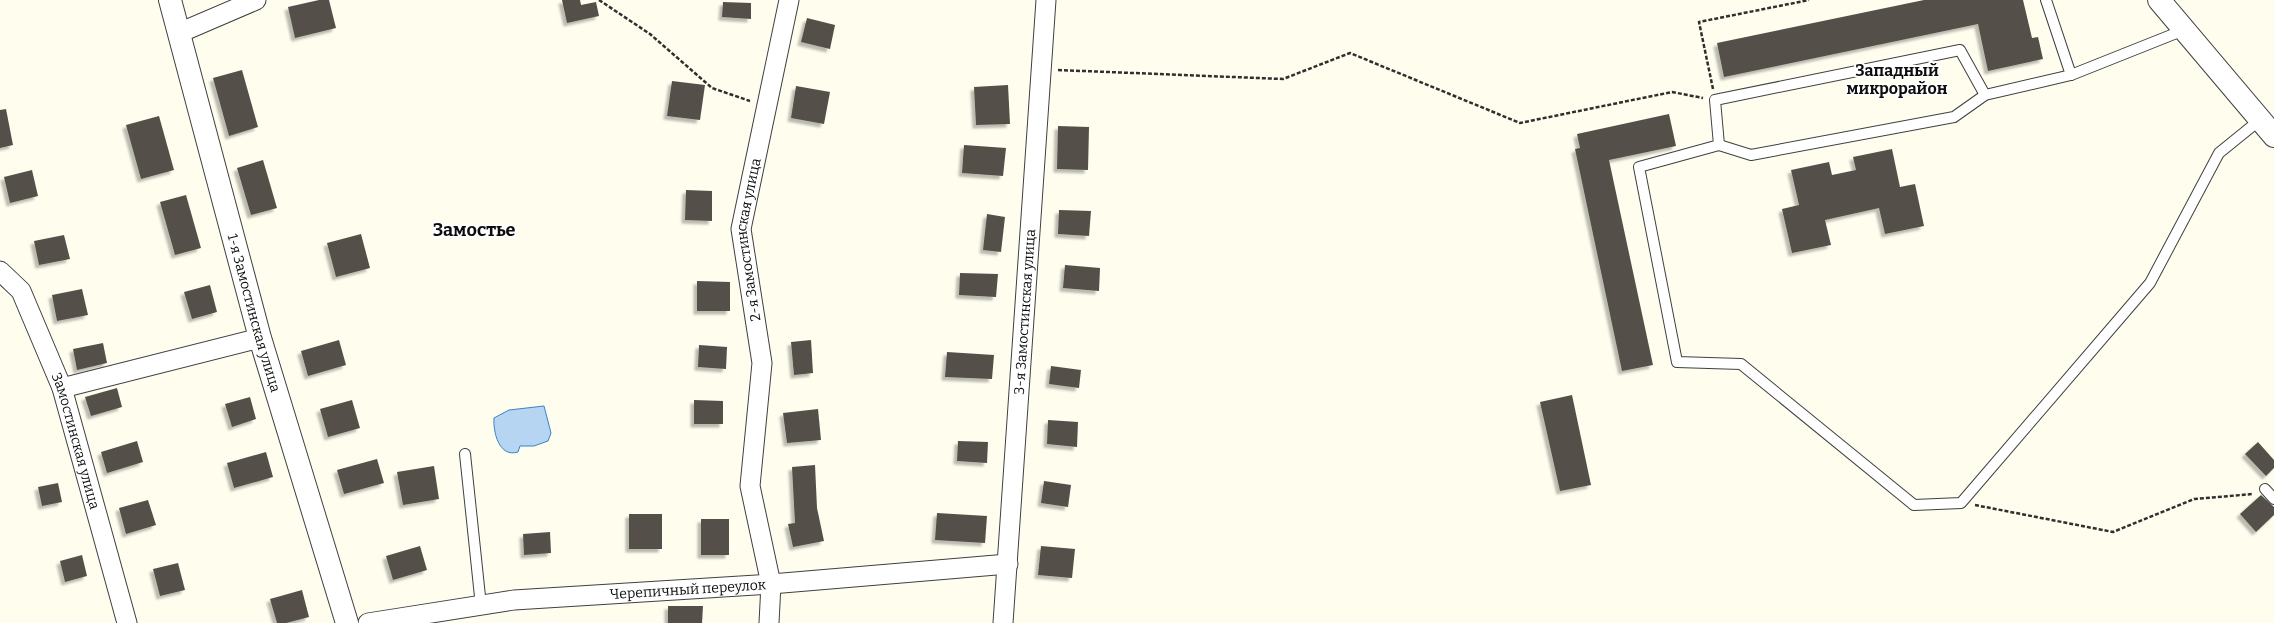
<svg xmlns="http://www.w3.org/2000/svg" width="2274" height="623" font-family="Bitter,serif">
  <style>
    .water { fill: #b5d5f3; stroke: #3f81c6 }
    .building { fill: #554f4a; filter: url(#shadow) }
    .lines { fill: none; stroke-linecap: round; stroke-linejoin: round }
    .service-casing { stroke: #404040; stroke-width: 12 }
    .minor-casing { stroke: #404040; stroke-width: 21 }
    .tertiary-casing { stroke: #404040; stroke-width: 24 }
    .path { stroke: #2f2f2f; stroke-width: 2.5; stroke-dasharray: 4 2; stroke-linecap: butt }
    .service { stroke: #fff; stroke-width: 10 }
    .minor { stroke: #fff; stroke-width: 19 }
    .tertiary { stroke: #fff; stroke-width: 22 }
    .labels { text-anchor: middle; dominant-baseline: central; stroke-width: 4; stroke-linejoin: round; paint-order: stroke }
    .street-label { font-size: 14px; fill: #0d0d0d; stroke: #fff }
    .quarter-label { font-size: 16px; font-weight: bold; fill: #0d0d0d; stroke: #fff }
    .district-label { font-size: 18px; font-weight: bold; fill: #0d0d0d; stroke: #fff }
  </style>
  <defs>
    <filter id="shadow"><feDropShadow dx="-3.5" dy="3.5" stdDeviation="1" flood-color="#0004"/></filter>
  </defs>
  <rect width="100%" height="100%" fill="#fefdee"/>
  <path class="water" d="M544 406 551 433 548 441 534 446H520L518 452C499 458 493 432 494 418L509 410Z"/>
  <g class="building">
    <polygon points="319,0 329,0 336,28 295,38 288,7"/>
    <polygon points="562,0 580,0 581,5 596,2 599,16 567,23"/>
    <polygon points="1924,0 2023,0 2032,38 2038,37 2043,59 1988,71 1978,24 1724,77 1717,43"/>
    <polygon points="723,2 751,3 751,19 722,17"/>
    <polygon points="807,18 835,25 830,49 801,42"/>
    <polygon points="242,70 258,127 229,136 213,78"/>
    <polygon points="672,81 705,85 700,120 667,116"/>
    <polygon points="1008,85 1010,124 976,125 974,87"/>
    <polygon points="796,86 830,92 824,124 791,118"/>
    <polygon points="6,109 13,145 0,148 0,110"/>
    <polygon points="1669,114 1676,146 1609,160 1653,365 1622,371 1575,149 1580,148 1577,134"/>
    <polygon points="159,116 174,170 141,179 126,125"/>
    <polygon points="1058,126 1089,127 1088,170 1057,169"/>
    <polygon points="964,145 1006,148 1003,176 962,173"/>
    <polygon points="1892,149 1900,187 1915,184 1924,226 1885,234 1879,208 1825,220 1831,245 1792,253 1782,209 1799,205 1791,170 1829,162 1832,175 1856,170 1853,157"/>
    <polygon points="263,160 277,208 251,215 237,168"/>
    <polygon points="32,170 38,196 10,203 4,177"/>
    <polygon points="686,190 712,191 712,221 685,220"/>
    <polygon points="186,195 201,248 175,255 160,202"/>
    <polygon points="1059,210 1091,211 1089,236 1058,234"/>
    <polygon points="987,214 1005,217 1001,252 983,250"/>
    <polygon points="361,234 370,268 336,277 327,243"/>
    <polygon points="64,235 70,259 39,265 34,241"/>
    <polygon points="1065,265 1100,268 1099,291 1063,288"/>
    <polygon points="960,273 998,274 996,297 959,295"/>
    <polygon points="697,281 730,282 730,311 697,311"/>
    <polygon points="210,285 217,312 192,319 184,292"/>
    <polygon points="82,289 88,315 57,321 52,295"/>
    <polygon points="339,340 346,365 308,376 301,351"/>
    <polygon points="811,340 813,373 794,375 791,342"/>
    <polygon points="103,343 107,363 77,370 73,349"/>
    <polygon points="699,345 727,347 726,369 698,367"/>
    <polygon points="947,352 994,355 992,379 945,377"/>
    <polygon points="1051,366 1081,370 1079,388 1049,384"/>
    <polygon points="117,388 122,407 91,416 85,397"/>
    <polygon points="1572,395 1591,485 1560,491 1540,402"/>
    <polygon points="250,397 256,419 232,427 225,404"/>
    <polygon points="352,400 360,428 328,437 320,409"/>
    <polygon points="694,400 723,401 723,424 694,424"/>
    <polygon points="818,409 821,440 787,443 783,413"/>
    <polygon points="1048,420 1078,422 1077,447 1047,444"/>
    <polygon points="137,441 143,462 107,473 101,452"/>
    <polygon points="958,441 988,442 987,463 957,461"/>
    <polygon points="2258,442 2274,460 2274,468 2266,476 2245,454"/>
    <polygon points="266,452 273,477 234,488 227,463"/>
    <polygon points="377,459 384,483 344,494 337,470"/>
    <polygon points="815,465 817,508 824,541 793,547 788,524 795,523 792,467"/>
    <polygon points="434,466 439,499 403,505 397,472"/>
    <polygon points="1044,481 1071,485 1068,507 1041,503"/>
    <polygon points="58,483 62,502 42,506 38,487"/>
    <polygon points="2261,495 2274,507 2274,515 2256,532 2240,514"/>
    <polygon points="148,500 156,525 126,534 119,508"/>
    <polygon points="937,513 987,516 985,543 935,540"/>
    <rect x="629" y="514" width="33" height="35"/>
    <rect x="701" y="519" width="28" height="36"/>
    <polygon points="550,532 551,553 524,555 523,534"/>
    <polygon points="420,546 427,570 393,580 386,556"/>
    <polygon points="1041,546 1075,549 1072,578 1038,575"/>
    <polygon points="82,555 87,576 65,582 60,561"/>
    <polygon points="178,563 185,590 160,596 153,569"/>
    <polygon points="302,590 309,617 286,623 277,623 270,599"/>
    <polygon points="668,606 703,606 702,623 668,623"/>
  </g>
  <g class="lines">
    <g class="service-casing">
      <g id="service">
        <polyline points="2046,0 2071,75"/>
        <polyline points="1985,95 1960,50 1715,100 1719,145 1639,167 1677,362 1741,364 1914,505 1961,503 2150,283 2219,153 2261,119"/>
        <polyline points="1719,145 1751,155 1954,117 1985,95 2071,75 2184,30"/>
        <polyline points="465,454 481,606"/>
        <polyline points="2265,489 2274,499"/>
      </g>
    </g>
    <g class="minor-casing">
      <g id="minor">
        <polyline points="179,33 256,0"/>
        <path id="s1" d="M0 271 21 291 62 388 127 623"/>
        <polyline points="62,388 260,338"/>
        <path id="s2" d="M368 623 514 600 771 584 1008 564"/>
        <path id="s3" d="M769 623 771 584 750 486 762 363 741 229 789 0"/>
        <path id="s4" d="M1003 623 1046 0"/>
      </g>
    </g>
    <g class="tertiary-casing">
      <g id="tertiary">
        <path id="s5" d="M170 0 260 338 347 623"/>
        <polyline points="2159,0 2274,136"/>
      </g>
    </g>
    <g class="path">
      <polyline points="599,0 650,34 712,88 750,101"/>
      <polyline points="1058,70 1283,79 1350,53 1520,123 1672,92 1703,98"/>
      <polyline points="1713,89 1699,22 1809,0"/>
      <polyline points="1975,505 2113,532 2194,499 2253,494"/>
    </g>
    <use href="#service" class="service"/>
    <use href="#minor" class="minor"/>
    <use href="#tertiary" class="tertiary"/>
  </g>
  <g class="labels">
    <g class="street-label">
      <text stroke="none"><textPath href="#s3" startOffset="388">2-я Замостинская улица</textPath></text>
      <text stroke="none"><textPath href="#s4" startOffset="312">3-я Замостинская улица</textPath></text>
      <text stroke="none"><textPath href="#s5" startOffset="324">1-я Замостинская улица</textPath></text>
      <text stroke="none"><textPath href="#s1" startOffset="189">Замостинская улица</textPath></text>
      <text stroke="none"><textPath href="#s2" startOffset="322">Черепичный переулок</textPath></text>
    </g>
    <g class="quarter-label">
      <text x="1897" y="70">Западный<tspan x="1897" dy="18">микрорайон</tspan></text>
    </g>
    <g class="district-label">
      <text x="474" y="230">Замостье</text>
    </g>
  </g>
</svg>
